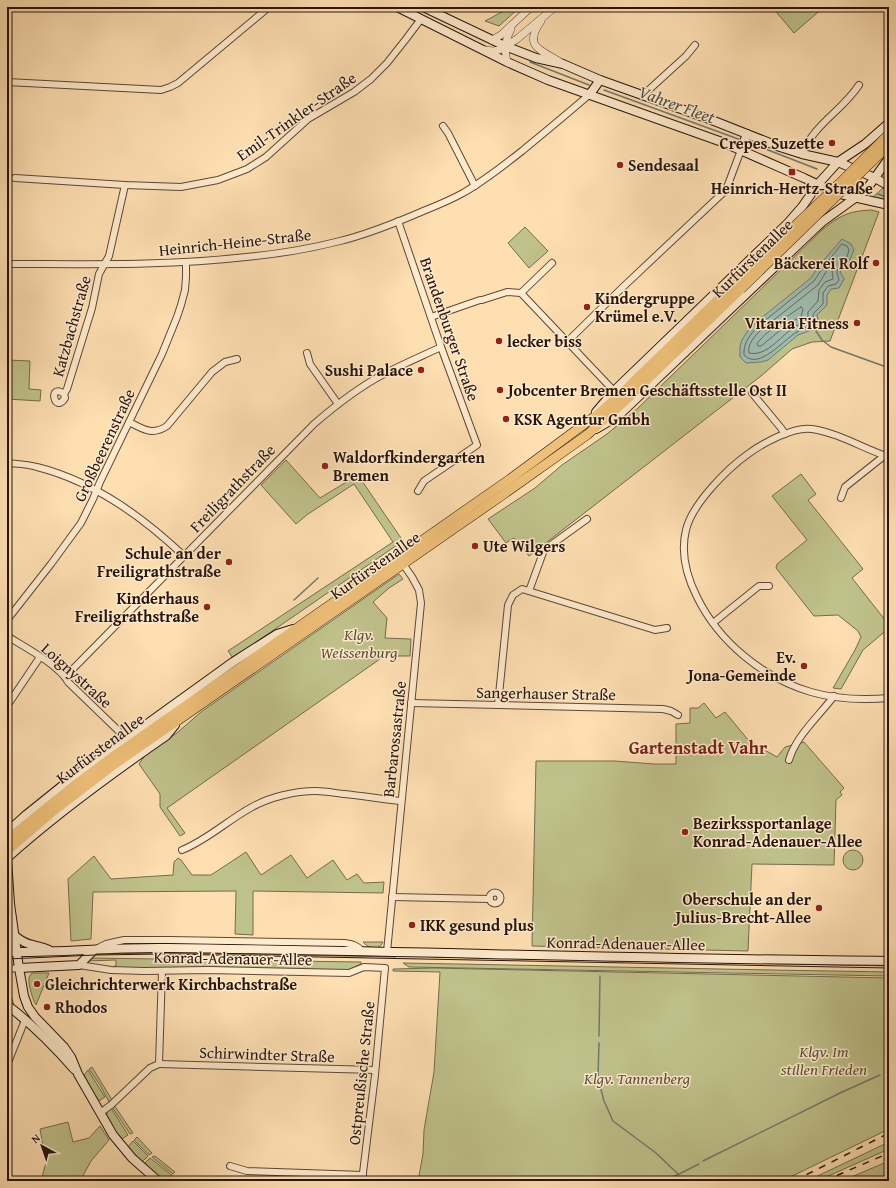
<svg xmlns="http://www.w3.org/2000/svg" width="896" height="1188" font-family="'Gentium Book Plus',serif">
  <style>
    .green { fill: #c0c28c; stroke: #746b4c }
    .water { fill: #a0bcb1; stroke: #70796f }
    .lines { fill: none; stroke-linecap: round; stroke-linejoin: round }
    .shore { stroke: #64685e; stroke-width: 1 }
    .stream { stroke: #70796f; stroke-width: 1.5 }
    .minor-casing { stroke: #5e4735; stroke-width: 8 }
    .tertiary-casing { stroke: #5e4735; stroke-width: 8 }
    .secondary-casing { stroke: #28140b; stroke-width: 10 }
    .primary-casing { stroke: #28140b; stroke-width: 10 }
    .minor { stroke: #feeacd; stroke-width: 6 }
    .tertiary { stroke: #feeacd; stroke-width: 7 }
    .secondary { stroke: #feeacd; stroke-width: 8 }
    .primary { stroke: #efc079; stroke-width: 9 }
    .tram { stroke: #28140b; stroke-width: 1 }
    .rail { stroke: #28140b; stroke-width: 1.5; stroke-dasharray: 7 7; stroke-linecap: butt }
    .primary-bridge-casing { stroke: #28140b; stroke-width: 10; stroke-linecap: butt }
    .primary-bridge { stroke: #efc079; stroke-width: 9 }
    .poi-dot { fill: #8f2418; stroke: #feeacd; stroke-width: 1.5 }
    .labels { text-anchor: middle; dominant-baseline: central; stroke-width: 3; stroke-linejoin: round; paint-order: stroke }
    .street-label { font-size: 16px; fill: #28140b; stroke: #feeacd }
    .poi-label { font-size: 16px; font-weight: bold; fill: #28140b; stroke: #feeacd; text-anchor: start }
    .park-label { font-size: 16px; font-style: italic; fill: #5d5138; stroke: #feeacd }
    .water-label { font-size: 17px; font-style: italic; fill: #524f45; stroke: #feeacd }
    .quarter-label { font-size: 18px; font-weight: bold; fill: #7a1f14; stroke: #feeacd }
  </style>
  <rect width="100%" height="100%" fill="#fedfb2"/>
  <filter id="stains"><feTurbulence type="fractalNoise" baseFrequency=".005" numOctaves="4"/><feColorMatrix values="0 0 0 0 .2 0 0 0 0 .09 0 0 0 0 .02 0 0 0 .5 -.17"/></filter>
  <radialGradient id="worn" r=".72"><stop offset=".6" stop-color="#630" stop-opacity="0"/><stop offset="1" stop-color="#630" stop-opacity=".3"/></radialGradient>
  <g class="green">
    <polygon points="511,7 520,7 499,26 485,21"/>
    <polygon points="772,7 824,7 794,33"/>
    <polygon points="883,188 889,190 889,202 873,197"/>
    <path d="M871 210 879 212 830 341 812 342 792 349 761 376 529 556 514 538 506 543 488 519 535 488 562 465 607 434 637 409 822 230C839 216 848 211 871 210Z"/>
    <polygon points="525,227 548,251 529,268 508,243"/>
    <polygon points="7,360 30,361 29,389 41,390 40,401 7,399"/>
    <polygon points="286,460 320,498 358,475 403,541 233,658 228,651 393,542 354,484 308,514 296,524 261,485"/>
    <polygon points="801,474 816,494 808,500 863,569 852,578 889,625 889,628 863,650 841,689 833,688 855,650 861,637 858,631 838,615 814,616 776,568 777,564 807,540 772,496"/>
    <polygon points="399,574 403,579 389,588 373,602 387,618 385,638 411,639 410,656 395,656 390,652 167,808 185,833 180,836 160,807 160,794 139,764 146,754 177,733 201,712"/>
    <polygon points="704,703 716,718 725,712 749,741 777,757 785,747 804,742 844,788 840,792 842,795 836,800 834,865 752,864 748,951 532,946 536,761 615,761 654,764 676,764 676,724 690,723 690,708 698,708"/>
    <circle cx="853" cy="860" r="10"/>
    <polygon points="246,852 261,875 291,855 307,878 333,860 347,880 357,874 364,883 384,882 383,893 253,891 253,935 235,934 236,891 93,892 91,939 71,941 68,879 94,856 111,879 173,875 174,862 178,858 181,860 192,875 211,875"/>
    <polygon points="163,942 343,946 352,947 113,945 125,943"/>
    <path d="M363 942H383C379 951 369 949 363 942Z"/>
    <polygon points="163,951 396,955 396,957 163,953 94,954"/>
    <polygon points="433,956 889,965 889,966 433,957"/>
    <polygon points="90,958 361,962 361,964 346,971 114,968 114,966 116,966 116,960 87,961"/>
    <polygon points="403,963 773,970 889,972 889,976 409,967"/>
    <polygon points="433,968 889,978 889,1129 782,1181 418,1181 423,1154 424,1130 434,1072 440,972 393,971 393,969"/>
    <path d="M32 973H49L36 1005C33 1000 28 985 29 979 29 976 30 976 32 973Z"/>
    <polygon points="7,979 14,1006 7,1001"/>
    <polygon points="92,1067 112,1100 109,1102 100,1085 89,1069"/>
    <polygon points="88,1070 105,1097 97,1102 84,1075"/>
    <polygon points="114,1105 133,1133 130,1134 112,1107"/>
    <polygon points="111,1108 128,1135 120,1140 106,1117 108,1111"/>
    <polygon points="68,1122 73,1142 89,1138 100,1126 109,1140 91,1161 80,1181 42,1181 43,1173 46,1163 40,1129"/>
    <polygon points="137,1137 152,1153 149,1155 134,1140"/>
    <polygon points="133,1141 148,1156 143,1161 139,1161 127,1148"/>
    <polygon points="889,1142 889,1149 817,1181 807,1181"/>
    <polygon points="155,1156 175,1172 173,1174 152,1157"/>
    <polygon points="150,1158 173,1176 172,1181 163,1181 145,1166 145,1163"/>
    <polygon points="889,1161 889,1181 842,1181"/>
  </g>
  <polygon class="water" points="842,239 851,244 854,250 849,262 840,272 844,279 839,288 831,289 827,295 827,305 817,315 818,320 814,329 798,335 768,360 761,362 746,363 740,357 740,346 742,340 747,332 755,323 811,278 818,267 829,254"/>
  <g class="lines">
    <g class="shore">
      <path d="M842 244 847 246 849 250 846 260 837 270V273L839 280 836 284 828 286 823 293V304L813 314 814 320 812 326C807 327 801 329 797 332 784 339 759 371 744 355 743 343 750 335 758 326L814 281 822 269Z"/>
      <path d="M830 268 832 270 833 279 825 282 819 290 818 301 808 312V321C803 323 797 325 793 328 780 337 766 357 749 353 747 344 755 336 761 330L818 285 826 272Z"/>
      <path d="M801 307 803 309 801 317 789 323 761 346H758L757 344C762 335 791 313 801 307Z"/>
    </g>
    <g class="stream">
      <polyline points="530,62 589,85"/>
      <polyline points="604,90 741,140"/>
      <polyline points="750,143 817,169"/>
      <polyline points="878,194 889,198"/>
      <polyline points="814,328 822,340 831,347 889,368"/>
      <polyline points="294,600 318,578"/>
      <polyline points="599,1036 600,976"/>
      <polyline points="885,1072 889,1070"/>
      <polyline points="598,1076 599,1043"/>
      <polyline points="599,1082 604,1101 613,1121 656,1153 678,1174"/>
      <polyline points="703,1161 840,1093 880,1075"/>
      <polyline points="665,1181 699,1164"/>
    </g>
    <g class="minor-casing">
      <g id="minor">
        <polyline points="7,82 161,90 170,87 178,83 269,7"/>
        <polyline points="642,96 686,56 695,45"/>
        <polyline points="443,126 448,133 475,186"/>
        <path d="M802 154C814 124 842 111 859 85"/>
        <polyline points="15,178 125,185 181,187 218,180 247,169 266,157 308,119 354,92 371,79 387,63 406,39 421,19"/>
        <polyline points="398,221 441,347 477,445 424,481 418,491"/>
        <path d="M7 264C87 264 167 266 246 257 278 254 309 249 340 241 365 235 390 225 414 215 430 208 447 202 463 193 484 181 503 166 522 151 545 132 567 114 590 94"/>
        <polyline points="521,293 552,263"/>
        <polyline points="482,300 507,292 521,293 614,391"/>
        <polyline points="431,317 480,300"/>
        <polyline points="568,341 623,287 726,190 741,150"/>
        <polyline points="307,353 310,364 338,404"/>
        <polyline points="752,393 781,428 785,434"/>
        <path d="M64 394C48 382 54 415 65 398L64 394 67 389 92 308 99 274 109 256 125 185"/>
        <path d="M129 422C143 429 152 436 167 426L212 372 225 362 237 359"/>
        <path d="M889 457C864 449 839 433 812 429 794 426 763 443 748 454 727 469 692 504 686 530 680 554 687 577 697 597 719 642 763 678 811 692 835 699 864 700 889 698"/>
        <path d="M7 463C17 464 27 464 37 467 93 481 143 517 184 556"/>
        <polyline points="841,498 845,487 884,456"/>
        <polyline points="529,591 544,550 587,519"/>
        <polyline points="7,620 51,564 81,523 93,499 100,482 162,354 177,317 181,305 185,290 186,277 186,262"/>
        <polyline points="713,623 759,586 769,586"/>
        <path d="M7 636C23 646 59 665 68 682L127 739"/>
        <path d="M65 677 314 424C336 405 359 387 384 374 403 364 422 356 441 347"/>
        <polyline points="411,703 663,709 671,711 678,715"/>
        <polyline points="498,705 508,605 513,595 522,589 655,630 667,628"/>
        <polyline points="7,706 40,657"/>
        <path d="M789 760C796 736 819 716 834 696"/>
        <path d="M182 850C207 840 228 820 252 807 270 797 295 791 316 791 325 791 335 793 344 794 363 796 382 799 401 801"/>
        <circle cx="495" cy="898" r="5.5"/>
        <polyline points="392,897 490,899"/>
        <path d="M96 949 106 944 124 940H170L344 943C352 944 357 945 362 951"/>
        <polyline points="387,952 421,603 419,590 412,577 403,564"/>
        <polyline points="79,965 111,970 144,971 208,970 349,973 364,967 385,968 375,1075 362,1181"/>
        <polyline points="7,969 19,968"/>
        <polyline points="159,1064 375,1070"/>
        <polyline points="7,1065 25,1020"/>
        <polyline points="100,1113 111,1105 150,1068 159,1064 162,971"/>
        <polyline points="230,1166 247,1171 363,1175"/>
      </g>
    </g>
    <g class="tertiary-casing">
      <g id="tertiary">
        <path d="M541 21C523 47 540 49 560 62"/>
        <polyline points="492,40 501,35 531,7"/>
        <polyline points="486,50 493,51 499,50 517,39 555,7"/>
        <path d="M507 62C504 49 505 41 511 29"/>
      </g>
    </g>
    <g class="secondary-casing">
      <g id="secondary">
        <polyline points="397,7 507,62 548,80 722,142 804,178 836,193 889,205"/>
        <polyline points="423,7 505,46 536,58 563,64 600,80 709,119 780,147 802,154 838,162 875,178 889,186"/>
        <polyline points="590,94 600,80"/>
        <polyline points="741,150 747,134"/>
        <polyline points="596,412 614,391 788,223 802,207 818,184 838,162 865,144 889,123"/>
        <polyline points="596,429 618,416 803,240 822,222 866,190 889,158"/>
        <polyline points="7,832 26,815 72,778 233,662 277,634 293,629"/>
        <polyline points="7,858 10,904 19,968 24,996 28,1007 35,1017 64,1047 71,1057 78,1074 113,1135 132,1158 158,1181"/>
        <path d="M7 858C57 813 111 774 166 736L175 725"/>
        <path d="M15 936C20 940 26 944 33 945 39 947 43 947 49 950"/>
        <path d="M7 952C60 953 113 947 167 948 407 951 648 959 889 961"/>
        <polyline points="19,968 79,965 94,950"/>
        <path d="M7 1005C32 1024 53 1045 74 1069"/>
      </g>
    </g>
    <g class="primary-casing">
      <g id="primary">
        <polyline points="7,840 76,784 111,758 510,479 598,414 625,390 735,283"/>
        <polyline points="7,851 51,813 115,764 501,496 587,435 625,401 741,289"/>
      </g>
    </g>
    <use href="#minor" class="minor"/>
    <use href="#tertiary" class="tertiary"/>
    <use href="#secondary" class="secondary"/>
    <use href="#primary" class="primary"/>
    <polyline class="tram" points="7,959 95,955 163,954 889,968"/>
    <g class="rail">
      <polyline points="794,1181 889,1133"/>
      <polyline points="824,1181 889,1153"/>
    </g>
    <g class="primary-bridge-casing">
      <g id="primary-bridge">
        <polyline points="735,283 842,181 889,134"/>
        <polyline points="741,289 889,145"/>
      </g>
    </g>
    <use href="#primary-bridge" class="primary-bridge"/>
  </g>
  <g class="poi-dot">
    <circle cx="832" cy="143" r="4"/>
    <circle cx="620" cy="165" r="4"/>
    <rect x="788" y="168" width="8" height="8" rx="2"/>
    <circle cx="876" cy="263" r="4"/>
    <circle cx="587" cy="307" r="4"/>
    <circle cx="857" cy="323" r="4"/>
    <circle cx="499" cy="341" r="4"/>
    <circle cx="421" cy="370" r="4"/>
    <circle cx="500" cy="390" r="4"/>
    <circle cx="506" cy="419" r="4"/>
    <circle cx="325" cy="466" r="4"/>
    <circle cx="475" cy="546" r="4"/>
    <circle cx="229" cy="562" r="4"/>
    <circle cx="207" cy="607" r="4"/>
    <circle cx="804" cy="666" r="4"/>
    <circle cx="685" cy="832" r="4"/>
    <circle cx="819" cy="908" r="4"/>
    <circle cx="412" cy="925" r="4"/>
    <circle cx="37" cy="984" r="4"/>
    <circle cx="47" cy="1007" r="4"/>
  </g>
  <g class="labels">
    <g class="street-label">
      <text transform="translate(296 116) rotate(-35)">Emil-Trinkler-Straße</text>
      <text transform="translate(235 242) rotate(-6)">Heinrich-Heine-Straße</text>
      <text transform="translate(752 258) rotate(-44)">Kurfürstenallee</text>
      <text transform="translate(71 326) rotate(-74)">Katzbachstraße</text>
      <text transform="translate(450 329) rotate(71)">Brandenburger Straße</text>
      <text transform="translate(104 445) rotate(-65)">Großbeerenstraße</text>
      <text transform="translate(232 488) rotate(-46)">Freiligrathstraße</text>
      <text transform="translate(375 565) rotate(-35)">Kurfürstenallee</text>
      <text transform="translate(77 675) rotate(42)">Loignystraße</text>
      <text transform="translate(546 693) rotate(1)">Sangerhauser Straße</text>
      <text transform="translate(394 739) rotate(-84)">Barbarossastraße</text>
      <text transform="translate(100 748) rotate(-37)">Kurfürstenallee</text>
      <text transform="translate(626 943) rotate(1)">Konrad-Adenauer-Allee</text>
      <text transform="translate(233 958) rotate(1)">Konrad-Adenauer-Allee</text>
      <text transform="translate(267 1054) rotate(2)">Schirwindter Straße</text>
      <text transform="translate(361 1073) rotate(-84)">Ostpreußische Straße</text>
    </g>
    <g class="poi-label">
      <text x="824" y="143" text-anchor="end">Crepes Suzette</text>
      <text x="628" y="165">Sendesaal</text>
      <text x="792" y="188" text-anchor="middle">Heinrich-Hertz-Straße</text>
      <text x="868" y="263" text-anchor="end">Bäckerei Rolf</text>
      <text x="595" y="298">Kindergruppe<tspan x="595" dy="18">Krümel e.V.</tspan></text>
      <text x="849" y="323" text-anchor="end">Vitaria Fitness</text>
      <text x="507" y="341">lecker biss</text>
      <text x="413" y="370" text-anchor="end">Sushi Palace</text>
      <text x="508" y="390">Jobcenter Bremen Geschäftsstelle Ost II</text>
      <text x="514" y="419">KSK Agentur Gmbh</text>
      <text x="333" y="457">Waldorfkindergarten<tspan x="333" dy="18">Bremen</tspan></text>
      <text x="483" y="546">Ute Wilgers</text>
      <text x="221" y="553" text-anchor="end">Schule an der<tspan x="221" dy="18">Freiligrathstraße</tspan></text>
      <text x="199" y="598" text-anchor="end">Kinderhaus<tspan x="199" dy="18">Freiligrathstraße</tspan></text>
      <text x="796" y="657" text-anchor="end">Ev.<tspan x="796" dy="18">Jona-Gemeinde</tspan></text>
      <text x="693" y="823">Bezirkssportanlage<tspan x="693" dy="18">Konrad-Adenauer-Allee</tspan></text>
      <text x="811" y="899" text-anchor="end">Oberschule an der<tspan x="811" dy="18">Julius-Brecht-Allee</tspan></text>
      <text x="420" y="925">IKK gesund plus</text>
      <text x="45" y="984">Gleichrichterwerk Kirchbachstraße</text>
      <text x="55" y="1007">Rhodos</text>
    </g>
    <g class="park-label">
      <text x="359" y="634">Klgv.<tspan x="359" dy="18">Weissenburg</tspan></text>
      <text x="824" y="1051">Klgv. Im<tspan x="824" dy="18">stillen Frieden</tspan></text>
      <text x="637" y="1078">Klgv. Tannenberg</text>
    </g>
    <g class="water-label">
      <text transform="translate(677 104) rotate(20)">Vahrer Fleet</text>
    </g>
    <g class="quarter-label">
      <text x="698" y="747">Gartenstadt Vahr</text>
    </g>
  </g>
  <rect width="896" height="1188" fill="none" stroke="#fedfb2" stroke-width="24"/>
  <rect x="8" y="8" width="880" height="1172" fill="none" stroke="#28140b" stroke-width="2"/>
  <rect x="12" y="12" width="872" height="1164" fill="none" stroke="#28140b"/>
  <g transform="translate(42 1146) rotate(320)" stroke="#feeacd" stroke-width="3" paint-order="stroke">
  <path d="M0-3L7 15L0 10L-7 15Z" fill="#28140b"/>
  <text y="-6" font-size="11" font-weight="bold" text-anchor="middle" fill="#28140b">N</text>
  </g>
  <rect width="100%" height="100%" filter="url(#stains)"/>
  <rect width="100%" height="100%" fill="url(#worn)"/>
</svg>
